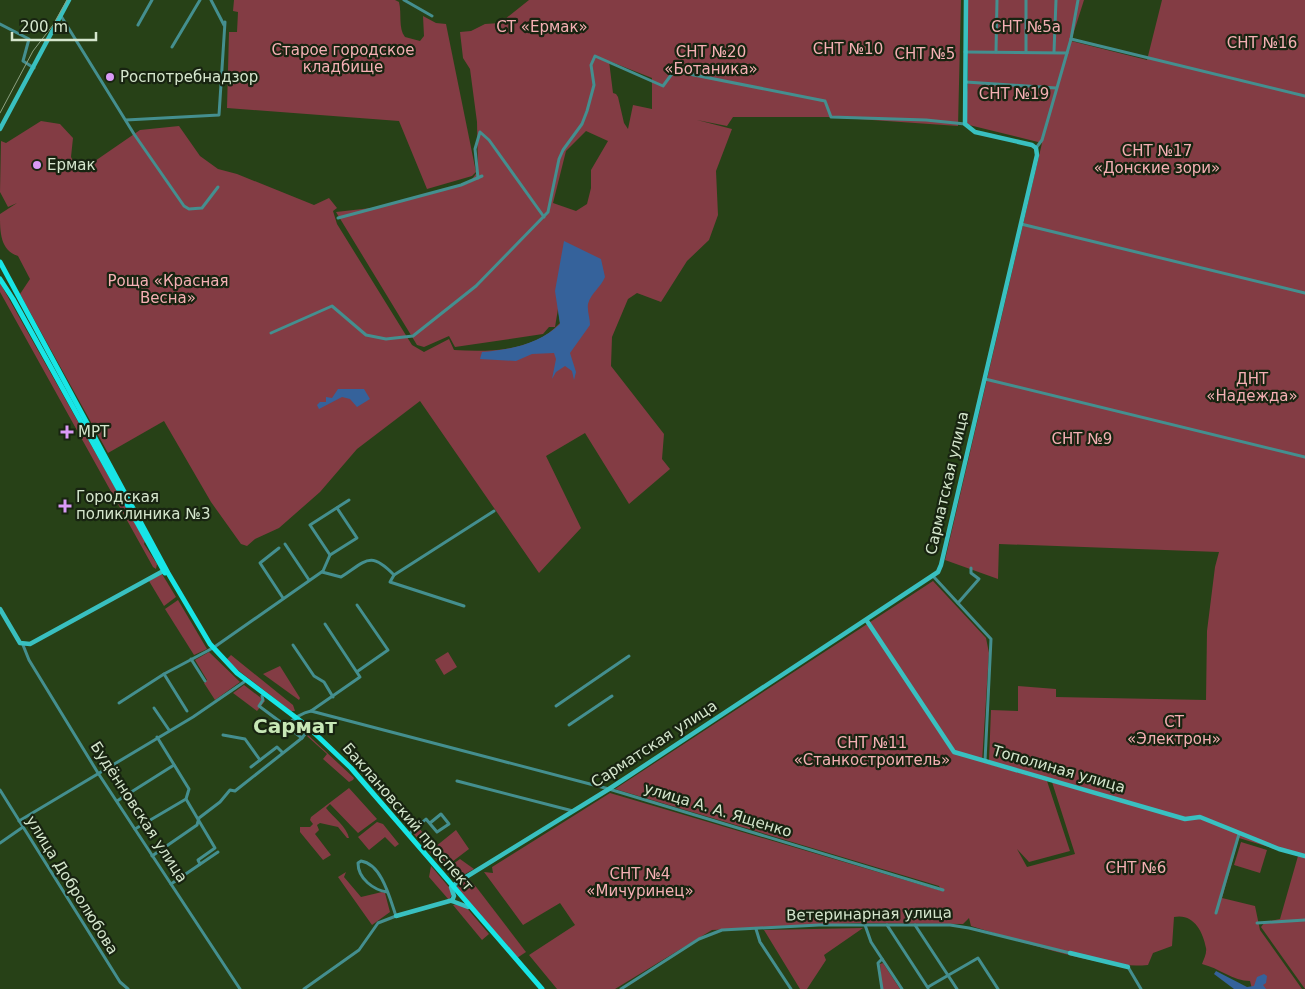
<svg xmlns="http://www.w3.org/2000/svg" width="1305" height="989" font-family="'DejaVu Sans',sans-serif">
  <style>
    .green { fill: #833c44; fill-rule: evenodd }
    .water { fill: #35629b }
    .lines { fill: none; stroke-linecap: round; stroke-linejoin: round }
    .street { stroke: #448f8f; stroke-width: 3 }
    .secondary { stroke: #39c0c0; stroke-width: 4.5 }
    .primary { stroke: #18e5e6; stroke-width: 5 }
    .tram { stroke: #8ca181; stroke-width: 1 }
    .poi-dot { fill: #da9af6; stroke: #182411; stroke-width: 2 }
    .labels { text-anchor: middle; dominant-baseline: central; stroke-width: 4.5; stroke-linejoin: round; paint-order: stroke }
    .park-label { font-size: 15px; fill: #f5b0b4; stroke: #182411 }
    .poi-label { font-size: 15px; fill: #d5e6cd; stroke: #182411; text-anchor: start }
    .street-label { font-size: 15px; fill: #d5e6cd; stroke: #182411 }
    .district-label { font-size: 20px; font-weight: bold; fill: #c7e7b6; stroke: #182411 }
  </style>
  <rect width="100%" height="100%" fill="#274117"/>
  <g class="green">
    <path d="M234 0H395L399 2C402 14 398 28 405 37L420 41 424 36 423 16 436 23 446 24 476 172 472 176 427 189 399 121 227 108 229 32H237L238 12 233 11Z"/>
    <path d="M529 0H961L958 126 829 117H733L727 126 697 120 732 129 716 171 718 215 709 240 687 261 661 302 637 293 628 299 612 337 611 366 664 434 662 459 670 469 629 504 585 433 546 456 581 528 539 573 420 401 357 449 320 492 279 528 255 539 247 546 241 544 211 502 164 421 108 453 20 294 30 279 18 256C0 250 0 232 0 214L17 203 8 207 0 192 1 141 6 143 41 121 60 124 73 138 71 157 79 172 140 130 179 126 200 156 218 169 237 174 314 205 329 198 337 208 333 211 337 224 412 345 424 352 449 339 454 350C490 352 533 352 560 323L558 309 555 327H549L543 334 455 347 449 336 424 347 417 345 336 212 380 207 469 183 478 171 477 122 470 69 463 58 460 32 471 31 485 24 500 23ZM609 61 652 78V109L633 105 628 129 624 123 618 97 616 94 613 93ZM586 131 608 141 591 170V188L587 204 576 211 553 203 566 151Z"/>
    <path d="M968 0H1084L1071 41 1147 60 1162 0H1305V989L1261 927 1265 922 1280 919 1298 856 1239 838 1222 898 1255 906 1260 930 1302 989H1252L1250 981C1233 981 1219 968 1202 964 1204 959 1207 953 1206 948 1203 931 1193 913 1174 917L1172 946 1153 953 1148 965C1098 970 1020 940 971 926L969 918 963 924 858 923 712 930 615 989H557L529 955 575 925 560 903 523 925 484 872 493 873 492 867 610 793 942 891 939 886 615 789 933 581 986 638 989 653 982 762 1047 781 1070 851 1029 862 1017 849 1027 867 1075 854 1052 782 1153 809 989 761 991 710 1018 711V686L1056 689V697L1206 700 1207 631 1215 567 1219 552 999 544 998 579 945 560 1042 143 969 125 964 120 968 83Z"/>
    <polygon points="0,283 145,541 144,544 157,564 156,569 153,567 0,292"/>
    <polygon points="162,574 176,597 164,606 149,581"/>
    <polygon points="178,600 207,649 194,655 165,609"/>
    <polygon points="209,652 240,682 215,700 204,683 207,680 195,660"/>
    <polygon points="448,652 457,667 444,675 435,660"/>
    <polygon points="231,655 293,705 295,711 291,711 230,664 227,659"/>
    <polygon points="280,666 300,698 299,700 263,674"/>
    <polygon points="244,685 265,701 257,711 233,693"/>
    <polygon points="308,735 354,778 353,780 349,782 323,759 327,754 307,736"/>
    <path d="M349 788 377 819 358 833 330 804 326 808C333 817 347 827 349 838H347L338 827 320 823 317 825 319 830 315 834 331 855 323 860 300 832V827H310L313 824 310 820 311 817Z"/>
    <polygon points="377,822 383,824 399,844 395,847 385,837 369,850 358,837"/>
    <polygon points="418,827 435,847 456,830 469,849 444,868 412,832"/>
    <polygon points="1241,842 1267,850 1260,873 1234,865"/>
    <polygon points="460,859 474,869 456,879 446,869"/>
    <polygon points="431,866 453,892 449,900 429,877"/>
    <polygon points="346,872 344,877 361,897 382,892 385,893 390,912 372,925 338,877"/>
    <polygon points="468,878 477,888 526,952 517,958 457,888 458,884"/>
    <polygon points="457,904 466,907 489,934 482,940 453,905"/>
    <polygon points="863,928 824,955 826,960 807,989 800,989 764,930"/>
    <polygon points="883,963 900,989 882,989 880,964"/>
  </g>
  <g class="water">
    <path d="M564 241 601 259 605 277C601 287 591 293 588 304 587 311 590 318 590 325L570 353 576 372 574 380 572 371 565 366 556 372 552 379 556 359 554 353 532 354 516 361 480 359 482 352C509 350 540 344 560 324L555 291Z"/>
    <polygon points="338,389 364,389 370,399 357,407 350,399 342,397 319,409 317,405 320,402 326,402 326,397 332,398"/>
    <polygon points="1216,971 1247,987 1254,986 1257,977 1264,974 1267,976 1266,983 1263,985 1266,989 1234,989 1214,974"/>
  </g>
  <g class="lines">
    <g class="street">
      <polyline points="211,0 224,25"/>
      <polyline points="404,0 432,16"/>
      <polyline points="61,16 134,134 184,206 189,209 202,208 218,187"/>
      <polyline points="0,24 29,39 23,61 34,68"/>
      <polyline points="138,25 152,0"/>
      <polyline points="1071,39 1305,96"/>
      <polyline points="172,47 200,0"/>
      <polyline points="965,52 1067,53"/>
      <polyline points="996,52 997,0"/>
      <polyline points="1026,52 1026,0"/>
      <polyline points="1054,52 1056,0"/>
      <polyline points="966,82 1056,88"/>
      <polyline points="126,120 219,115 225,22"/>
      <polyline points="1036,148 1042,140 1071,39 1078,0"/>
      <polyline points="478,178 475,149 480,132 489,140 544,217"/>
      <polyline points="338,218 461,185 482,176"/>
      <polyline points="1021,224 1305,293"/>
      <polyline points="271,333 332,306 366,335 386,339 413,336 476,286 548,212 559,159 563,150 582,124 587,111 594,85 591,65 595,56 663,86 674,71 825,101 831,117 926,120 965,124"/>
      <polyline points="985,379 1305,457"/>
      <polyline points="285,544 309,580"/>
      <polyline points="279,548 260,563 283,598"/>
      <polyline points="330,555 310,525 349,500"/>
      <path d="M322 572 341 577C366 561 370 550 394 575L494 511"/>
      <polyline points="394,575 390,582 464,606"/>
      <polyline points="933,576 991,639 985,761"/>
      <polyline points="958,603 979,579 971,573 971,568"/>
      <polyline points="357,605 388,650 358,671"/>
      <polyline points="23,645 29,660 98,773 240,989"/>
      <polyline points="293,645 314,676 324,682 333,697"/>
      <polyline points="213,648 323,571 330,555 357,538 337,508"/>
      <polyline points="191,659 205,681"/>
      <polyline points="164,674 187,711"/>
      <polyline points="262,696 263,700 259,706 302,738"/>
      <polyline points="119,703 164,674 211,649"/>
      <polyline points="556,706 629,656"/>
      <polyline points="154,708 169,730"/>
      <polyline points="311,711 609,789 943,890"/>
      <polyline points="569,725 612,696"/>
      <path d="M286 726C294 718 301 713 311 711L360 677 325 624"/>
      <polyline points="223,735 245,739 260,760"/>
      <polyline points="251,767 277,747 282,752"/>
      <polyline points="457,781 573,811"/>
      <polyline points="0,790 120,982 128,989"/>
      <polyline points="186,799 215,848 198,860 200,864"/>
      <polyline points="117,801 174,765"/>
      <polyline points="19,821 193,717 244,682"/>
      <polyline points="135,829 186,799 189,789 157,737"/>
      <polyline points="409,834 426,819 437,832 449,824 441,814 430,823"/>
      <polyline points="0,843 23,827"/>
      <polyline points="152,856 197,825 199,818 220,802 230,790 235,791 302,738 308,730"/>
      <polyline points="171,884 218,852"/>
      <polyline points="1216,913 1239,834"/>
      <polyline points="1257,923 1305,920"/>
      <polyline points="865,925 871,942 902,989"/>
      <polyline points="887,925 928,988"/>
      <polyline points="915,925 957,989"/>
      <polyline points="756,929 760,942 791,989"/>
      <polyline points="1128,967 1141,989"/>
      <polyline points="928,987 978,958 998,989"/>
      <path d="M304 989 359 950 378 923 396 916C390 899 382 864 361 861L358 863C358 879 374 890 387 892"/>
      <polyline points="621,989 699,939 722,930 819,925 950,925 969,928 1070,953"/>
      <polyline points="882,989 878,963 882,959"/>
    </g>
    <g class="secondary">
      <polyline points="0,129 69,0"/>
      <polyline points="0,609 20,643 30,644 165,570"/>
      <polyline points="867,621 954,752 1185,819 1200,817 1279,849 1305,856"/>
      <polyline points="452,901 454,896 451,887 458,882 609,789 938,572 941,565 1037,155 1036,148 1032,145 975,132 965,124 966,0"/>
      <polyline points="452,901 468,907"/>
      <polyline points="396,916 453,900"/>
      <polyline points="1070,953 1128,967"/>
    </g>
    <g class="primary">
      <polyline points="0,262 168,573 210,644 237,673 307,726 351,768 542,989"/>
      <polyline points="0,279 13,299 165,573"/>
    </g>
    <polyline class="tram" points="0,113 33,51 53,25 67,0"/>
  </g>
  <g class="poi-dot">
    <circle cx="110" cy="77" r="5"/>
    <circle cx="37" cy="165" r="5"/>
    <path d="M64.5 424.5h5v5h5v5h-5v5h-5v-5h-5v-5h5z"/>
    <path d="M62.5 498.5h5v5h5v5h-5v5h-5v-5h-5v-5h5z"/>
  </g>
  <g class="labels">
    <g class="park-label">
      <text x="542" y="27">СТ «Ермак»</text>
      <text x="1026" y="27">СНТ №5а</text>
      <text x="1262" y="43">СНТ №16</text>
      <text x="848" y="49">СНТ №10</text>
      <text x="343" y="50">Старое городское<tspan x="343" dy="17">кладбище</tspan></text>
      <text x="711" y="52">СНТ №20<tspan x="711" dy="17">«Ботаника»</tspan></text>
      <text x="925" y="54">СНТ №5</text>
      <text x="1014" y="94">СНТ №19</text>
      <text x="1157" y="151">СНТ №17<tspan x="1157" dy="17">«Донские зори»</tspan></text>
      <text x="168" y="281">Роща «Красная<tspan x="168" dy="17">Весна»</tspan></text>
      <text x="1252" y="379">ДНТ<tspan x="1252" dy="17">«Надежда»</tspan></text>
      <text x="1082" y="439">СНТ №9</text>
      <text x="1174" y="722">СТ<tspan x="1174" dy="17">«Электрон»</tspan></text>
      <text x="872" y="743">СНТ №11<tspan x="872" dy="17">«Станкостроитель»</tspan></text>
      <text x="1136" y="868">СНТ №6</text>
      <text x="640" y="874">СНТ №4<tspan x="640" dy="17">«Мичуринец»</tspan></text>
    </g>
    <g class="poi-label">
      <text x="120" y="77">Роспотребнадзор</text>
      <text x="47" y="165">Ермак</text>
      <text x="78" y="432">МРТ</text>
      <text x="76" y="497">Городская<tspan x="76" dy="17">поликлиника №3</tspan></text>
    </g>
    <g class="street-label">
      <text transform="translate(947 483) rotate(-77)">Сарматская улица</text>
      <text transform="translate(654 744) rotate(-33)">Сарматская улица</text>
      <text transform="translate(1059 769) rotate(16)">Тополиная улица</text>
      <text transform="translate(718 810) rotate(17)">улица А. А. Ященко</text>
      <text transform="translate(139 812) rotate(57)">Будённовская улица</text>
      <text transform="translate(408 817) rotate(49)">Баклановский проспект</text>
      <text transform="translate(72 885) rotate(58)">улица Добролюбова</text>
      <text transform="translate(869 914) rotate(-1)">Ветеринарная улица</text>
    </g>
    <g class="district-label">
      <text x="295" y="726">Сармат</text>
    </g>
  </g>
  <path d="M12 32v8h84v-8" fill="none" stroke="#d5e6cd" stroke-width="2.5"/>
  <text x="20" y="32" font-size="15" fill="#d5e6cd" stroke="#182411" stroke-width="4" paint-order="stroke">200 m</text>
</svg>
